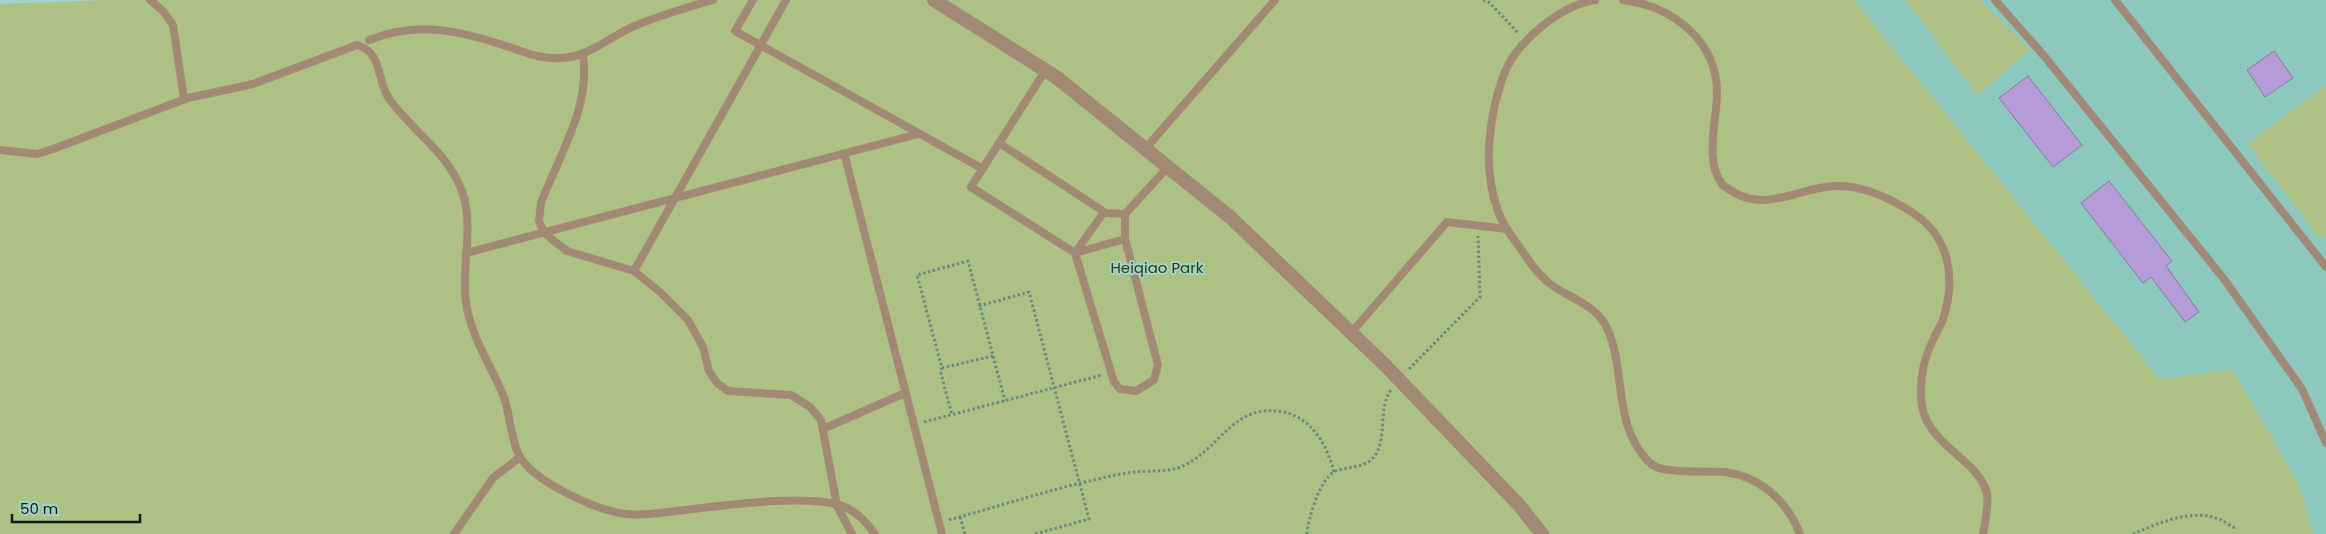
<svg xmlns="http://www.w3.org/2000/svg" width="2326" height="534" font-family="Poppins,sans-serif">
  <style>
    .built { fill: #8cc8bd }
    .green { fill: #aec184 }
    .building { fill: #b59cd9; stroke: #887a9d }
    .lines { fill: none; stroke-linecap: round; stroke-linejoin: round }
    .path { stroke: #658c85; stroke-width: 3; stroke-dasharray: 2.5 2.5; stroke-linecap: butt }
    .service { stroke: #a18975; stroke-width: 8 }
    .minor { stroke: #a18975; stroke-width: 14 }
    .labels { text-anchor: middle; dominant-baseline: central; stroke-width: 4; stroke-linejoin: round; paint-order: stroke }
    .park-label { font-size: 15px; fill: #303d0b; stroke: #a1d3ca }
  </style>
  <rect width="100%" height="100%" fill="#a1d3ca"/>
  <polygon class="built" points="1854,0 2326,0 2326,534 2313,534 2298,482 2160,380"/>
  <g class="green">
    <polygon points="108,0 1854,0 2160,380 2232,369 2298,482 2313,534 0,534 0,4"/>
    <polygon points="1905,0 1980,0 2030,50 1977,95"/>
    <polygon points="2326,85 2326,234 2320,239 2248,144"/>
  </g>
  <g class="building">
    <polygon points="2274,51 2293,78 2265,97 2247,70"/>
    <polygon points="2028,76 2082,145 2053,167 1999,98"/>
    <polygon points="2109,181 2172,261 2166,266 2199,312 2185,322 2151,277 2143,283 2081,203"/>
  </g>
  <g class="lines">
    <g class="path">
      <polyline points="1483,0 1490,3 1519,34"/>
      <polyline points="979,306 1029,292 1089,519 1035,534"/>
      <polyline points="993,356 942,368 917,275 968,261 1005,401"/>
      <polyline points="942,368 940,370 952,415"/>
      <polyline points="1409,369 1480,297 1478,236"/>
      <polyline points="924,422 1102,375"/>
      <polyline points="960,517 965,534"/>
      <path d="M949 520C1000 506 1051 489 1103 478 1114 475 1125 473 1136 472 1153 470 1169 473 1185 465 1221 447 1235 402 1283 412 1313 418 1327 446 1334 472"/>
      <path d="M1307 534C1308 519 1320 479 1334 472 1348 465 1366 470 1376 454 1387 435 1378 408 1391 390"/>
      <path d="M2133 534C2157 524 2189 509 2216 518 2223 520 2230 526 2237 529"/>
    </g>
    <g class="service">
      <polyline points="150,0 163,11 173,25 184,99"/>
      <polyline points="753,0 735,31 983,169"/>
      <path d="M1595 0C1561 5 1516 42 1504 74 1489 115 1482 168 1498 211 1503 225 1512 237 1521 249 1529 262 1540 277 1553 286 1572 299 1598 306 1608 330 1626 373 1613 425 1648 461 1656 470 1669 470 1680 471 1695 472 1711 471 1725 472 1761 477 1787 501 1800 534"/>
      <path d="M1623 0C1672 6 1717 40 1717 93 1717 121 1704 160 1722 184 1725 188 1731 190 1735 193 1769 212 1802 186 1837 186 1862 185 1892 199 1913 213 1949 236 1956 277 1944 316 1942 324 1937 331 1934 338 1924 357 1920 375 1921 396 1921 445 1979 457 1987 494 1989 506 1985 522 1983 534"/>
      <polyline points="1995,0 2045,57 2224,279 2302,389 2326,443"/>
      <polyline points="2115,0 2326,267"/>
      <path d="M369 40C418 21 457 30 506 46 525 52 541 60 561 58 588 57 607 39 630 28 657 16 685 8 713 0"/>
      <path d="M583 55C591 107 559 155 541 203L539 221 544 232 554 241 567 251 634 271 661 293 688 320 703 347 709 371 717 383 728 391 791 395 810 407 821 420 837 506 852 534"/>
      <polyline points="1045,71 971,187 1075,253 1114,382 1120,389 1136,391 1154,380 1158,365 1125,239 1125,214"/>
      <polyline points="999,143 1106,213 1125,214 1168,167"/>
      <polyline points="1145,149 1275,0"/>
      <path d="M0 150 37 154 53 149 188 98 253 84 357 45C384 53 376 82 390 100 414 133 450 154 463 194 474 230 461 267 466 303 471 335 488 361 501 390 511 411 509 435 519 455 532 481 599 512 626 514 634 515 642 514 649 514 696 510 807 490 847 508 859 514 868 524 875 534"/>
      <polyline points="844,153 942,534"/>
      <polyline points="466,253 918,134"/>
      <polyline points="1075,253 1125,239"/>
      <polyline points="1075,253 1104,212"/>
      <polyline points="634,271 786,0"/>
      <polyline points="1351,333 1447,222 1507,229"/>
      <polyline points="823,429 905,393"/>
      <polyline points="454,534 493,478 520,457"/>
    </g>
    <polyline class="minor" points="934,0 1056,77 1230,217 1386,366 1519,505 1542,534"/>
  </g>
  <g class="labels">
    <g class="park-label">
      <text x="1157" y="267">Heiqiao Park</text>
    </g>
  </g>
  <path d="M12 514v8h128v-8" fill="none" stroke="#081c19" stroke-width="2.5"/>
  <text x="20" y="514" font-size="15" fill="#081c19" stroke="#a1d3ca" stroke-width="4" paint-order="stroke">50 m</text>
</svg>
